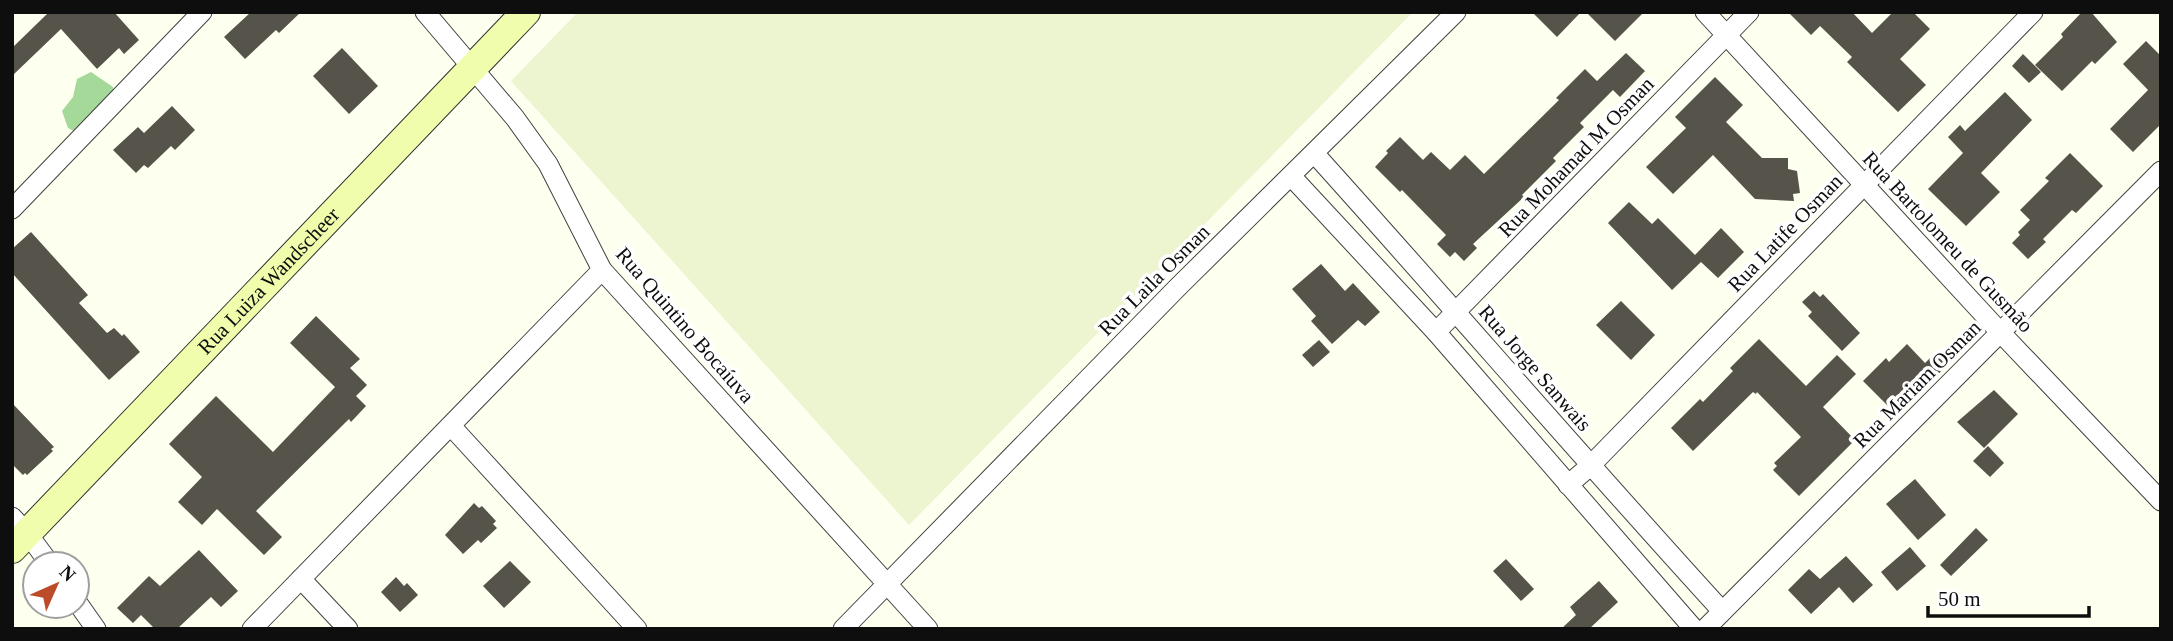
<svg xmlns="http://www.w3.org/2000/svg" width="2173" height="641" font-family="Georgia,serif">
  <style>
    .farmland { fill: #edf4d0 }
    .forest { fill: #a4d999 }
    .building { fill: #56534b }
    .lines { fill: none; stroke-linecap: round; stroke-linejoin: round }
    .minor-casing { stroke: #414141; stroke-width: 21 }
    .secondary-casing { stroke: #303030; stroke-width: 30 }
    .minor { stroke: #fff; stroke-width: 19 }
    .secondary { stroke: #effdac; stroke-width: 28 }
    .labels { text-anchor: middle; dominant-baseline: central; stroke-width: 7; stroke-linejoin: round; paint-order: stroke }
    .street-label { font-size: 21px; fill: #0e0e0e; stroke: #fff }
  </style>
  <rect width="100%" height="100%" fill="#fdffef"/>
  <polygon class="farmland" points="578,12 1413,12 909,525 511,81"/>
  <polygon class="forest" points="91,72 113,87 113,97 76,132 68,128 62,111 73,97 77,79"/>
  <g class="building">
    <polygon points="46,12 114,12 139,40 124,54 119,48 97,69 61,29 12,76 12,48 47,14"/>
    <polygon points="251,12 301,12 279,33 276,30 245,59 224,37"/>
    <polygon points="1532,12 1581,12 1557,37"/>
    <polygon points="1586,12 1644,12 1615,41"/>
    <polygon points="1788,12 1852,12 1872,33 1893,12 1913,12 1930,29 1900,59 1926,85 1898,112 1847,62 1852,57 1820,26 1811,35"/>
    <polygon points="2082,12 2091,12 2117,42 2095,64 2092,61 2062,91 2035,65 2063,37 2061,34"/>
    <polygon points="2146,41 2161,56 2161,124 2133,152 2110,129 2148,90 2123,64"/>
    <polygon points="342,48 378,86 349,114 313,76"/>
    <polygon points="1626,53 1645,71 1620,97 1613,90 1580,123 1584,127 1553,158 1556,161 1522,195 1524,197 1473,244 1477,248 1464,261 1455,252 1450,257 1437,244 1446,235 1402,190 1400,192 1375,167 1388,153 1386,151 1400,137 1423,160 1431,152 1450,170 1465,155 1484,174 1559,100 1556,98 1585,69 1597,81"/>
    <polygon points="2023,54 2041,72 2029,83 2012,66"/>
    <polygon points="1715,77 1743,105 1726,122 1762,158 1788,158 1788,169 1797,171 1800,193 1793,194 1794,201 1755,199 1713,155 1673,194 1646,167 1686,128 1675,117"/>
    <polygon points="2005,92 2032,120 1981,173 2000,192 1966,226 1928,189 1963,153 1948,137 1960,125 1965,131"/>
    <polygon points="172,106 195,130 175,150 171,146 148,168 144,165 136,173 113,150 138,127 144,133"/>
    <polygon points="2070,153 2103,186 2076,213 2072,210 2043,239 2046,242 2028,259 2012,243 2020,235 2018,232 2030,220 2020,210 2049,181 2045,178"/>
    <polygon points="1629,202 1652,224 1658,218 1695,255 1721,228 1744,252 1718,278 1701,262 1672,290 1608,223"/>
    <polygon points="31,232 88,295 79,303 107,333 114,328 122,336 124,334 140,352 109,380 12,273 12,249"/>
    <polygon points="1321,264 1345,291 1353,283 1380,312 1365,326 1358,320 1332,344 1311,321 1316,316 1292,289"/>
    <polygon points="1814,291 1820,297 1823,294 1860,333 1842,351 1808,316 1812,312 1802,302"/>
    <polygon points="1621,301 1655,335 1631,360 1596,325"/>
    <polygon points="316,316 360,359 350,368 367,385 356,396 366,406 351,422 349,419 256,511 282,537 264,555 217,509 202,525 178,502 202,477 169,444 216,396 273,452 335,387 290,343"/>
    <polygon points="1759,339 1806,386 1837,355 1856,374 1823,407 1855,440 1799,496 1773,470 1777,466 1774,463 1801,437 1757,392 1756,394 1753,392 1693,451 1671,428 1700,399 1703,402 1733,371 1730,368"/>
    <polygon points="1319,340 1330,352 1313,367 1302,355"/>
    <polygon points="1907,344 1925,363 1937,351 1949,363 1927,386 1919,379 1890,408 1863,381 1886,358 1889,362"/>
    <polygon points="1994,390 2018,414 1984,448 1957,422"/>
    <polygon points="12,403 54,447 51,449 53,451 27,475 25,473 23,475 12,464"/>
    <polygon points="1988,446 2004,463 1990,477 1973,461"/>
    <polygon points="1915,479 1946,515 1918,540 1886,504"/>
    <polygon points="474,503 479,508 482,506 496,521 493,524 497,528 481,543 478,540 463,554 445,535"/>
    <polygon points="1976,528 1988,540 1951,576 1940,565"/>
    <polygon points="1910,547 1926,566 1897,591 1881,572"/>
    <polygon points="199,550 238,591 221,607 211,597 177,629 155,629 141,615 133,623 117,608 149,576 160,586"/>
    <polygon points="1846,556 1873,585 1853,603 1839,587 1811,614 1788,590 1809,569 1820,579"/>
    <polygon points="1506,559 1534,589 1521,601 1493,571"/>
    <polygon points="510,561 531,582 504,608 483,586"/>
    <polygon points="396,577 404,586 407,583 418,595 400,612 381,592"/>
    <polygon points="1599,581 1618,602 1589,629 1561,629 1576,615 1570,607"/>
  </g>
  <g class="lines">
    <g class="minor-casing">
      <g id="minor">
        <polyline points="425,12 515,118 548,164 602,270 928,629"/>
        <polyline points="1705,12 2000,332 2161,501"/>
        <path d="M1314 153C1451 305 1584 460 1722 611"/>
        <polyline points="1291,176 1436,332 1694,629"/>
        <polyline points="12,209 202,12"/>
        <polyline points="1436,332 1749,12"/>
        <polyline points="451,426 637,629"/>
        <polyline points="1568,485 1590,466 2033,12"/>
        <polyline points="12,517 27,533 50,564"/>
        <polyline points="301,579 348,629"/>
        <polyline points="77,602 96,629"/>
        <polyline points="252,629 602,270"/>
        <polyline points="843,629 1178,287 1456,12"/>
        <polyline points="1705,629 2161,171"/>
      </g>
    </g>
    <g class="secondary-casing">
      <g id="secondary">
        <path id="s1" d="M12 549 526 12"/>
      </g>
    </g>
    <use href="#minor" class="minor"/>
    <use href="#secondary" class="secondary"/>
  </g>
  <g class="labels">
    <g class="street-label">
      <text transform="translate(1576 157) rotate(-46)">Rua Mohamad M Osman</text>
      <text transform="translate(1785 233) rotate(-46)">Rua Latife Osman</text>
      <text transform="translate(1948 242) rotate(47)">Rua Bartolomeu de Gusmão</text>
      <text transform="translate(1154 280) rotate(-45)">Rua Laila Osman</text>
      <text stroke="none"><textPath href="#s1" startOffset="371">Rua Luiza Wandscheer</textPath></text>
      <text transform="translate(685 325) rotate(49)">Rua Quintino Bocaíuva</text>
      <text transform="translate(1535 368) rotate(49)">Rua Jorge Sanwais</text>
      <text transform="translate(1917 384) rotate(-45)">Rua Mariam Osman</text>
    </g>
  </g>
  <rect width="2173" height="641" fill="none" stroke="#0e0e0e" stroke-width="28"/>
  <g transform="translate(56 585) rotate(45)"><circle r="33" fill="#ffffff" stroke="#9f9f9f" stroke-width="2"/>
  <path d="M0-5L12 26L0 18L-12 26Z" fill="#bb4c29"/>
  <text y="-10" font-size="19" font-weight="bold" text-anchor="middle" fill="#0e0e0e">N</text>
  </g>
  <path d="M1928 606v10h161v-10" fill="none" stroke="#0e0e0e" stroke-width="3.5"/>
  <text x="1938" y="606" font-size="21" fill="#0e0e0e" stroke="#ffffff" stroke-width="5" paint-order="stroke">50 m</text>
</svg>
